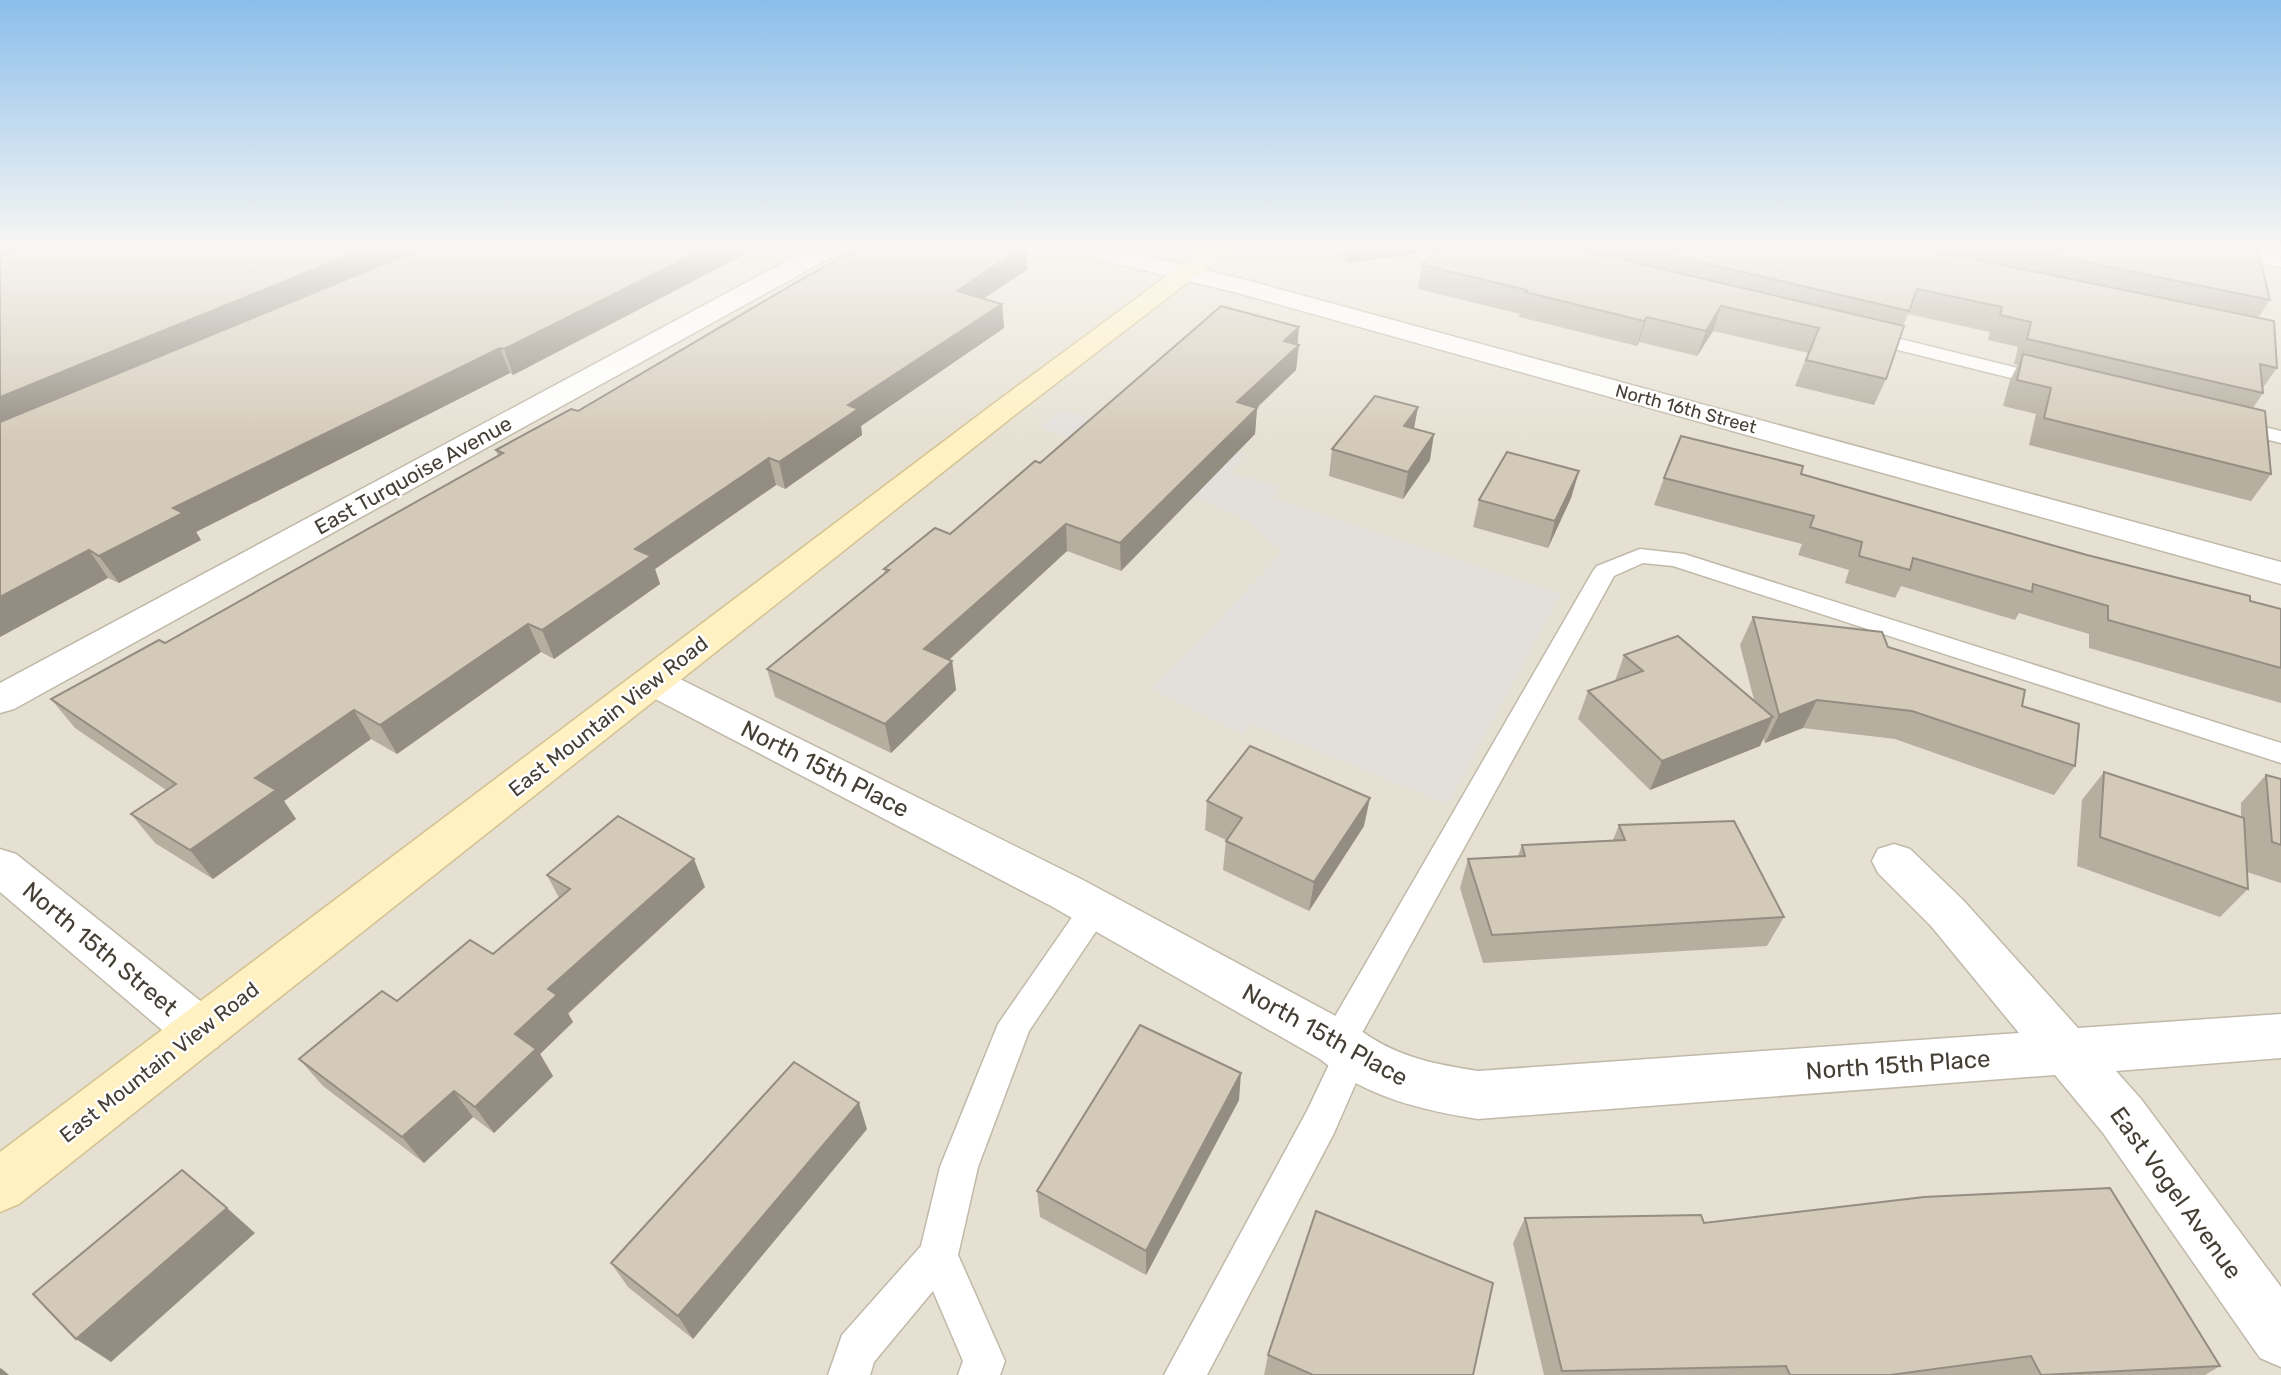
<svg xmlns="http://www.w3.org/2000/svg" width="2281" height="1375" font-family="Rubik,sans-serif">
  <style>
    .residential { fill: #e6e0d2 }
    .parking { fill: #e3e0dc }
    .lines { fill: none; stroke-linecap: round; stroke-linejoin: round }
    .lane-casing { stroke: #c0b9a9; stroke-width: 3 }
    .street-casing { stroke: #c0b9a9; stroke-width: 3 }
    .secondary-casing { stroke: #d3c293; stroke-width: 3 }
    .lane { fill: #fff; fill-rule: evenodd }
    .street { fill: #fff; fill-rule: evenodd }
    .secondary { fill: #fff1c1; fill-rule: evenodd }
    .wall { fill: #b6ae9f }
    .shaded-wall { fill: #948d82 }
    .building { fill: #d4cab9; stroke: #948d82; stroke-width: 2 }
    .labels { text-anchor: middle; dominant-baseline: central; stroke-width: 5; stroke-linejoin: round; paint-order: stroke }
    .far-street-label { font-size: 18px; fill: #443e34; stroke: #fff }
    .street-label { font-size: 21px; fill: #443e34; stroke: #fff }
    .near-street-label { font-size: 24px; fill: #443e34; stroke: #fff }
  </style>
  <rect width="100%" height="100%" fill="#f2eee4"/>
  <rect class="residential" x="0" y="250" width="2281" height="1125"/>
  <polygon class="parking" points="1063,409 1113,428 1128,415 1246,454 1229,472 1280,487 1274,498 1561,594 1448,804 1250,724 1243,735 1151,689 1284,551 1267,541 1250,522 1196,497 1189,502 1166,494 1091,447 1040,427"/>
  <g class="lines">
    <g class="lane-casing">
      <g id="lane">
        <polygon points="2212,250 2246,250 2281,257 2281,267 2220,255"/>
        <polygon points="1864,330 2054,377 2057,381 2047,387 1858,340 1855,336 1858,332"/>
        <polygon points="2231,419 2281,431 2281,443 2224,429 2221,425 2224,421"/>
        <polygon points="1640,549 1684,554 2281,743 2281,763 1673,566 1643,563 1614,576 1357,1042 1363,1044 1368,1055 1334,1133 1207,1375 1164,1375 1308,1109 1333,1056 1326,1054 1321,1043 1326,1032 1593,571 1597,566"/>
        <polygon points="1095,896 1106,900 1111,909 1029,1031 978,1167 958,1255 1005,1361 1000,1375 958,1375 963,1361 933,1291 874,1362 870,1375 828,1375 842,1335 921,1246 940,1167 998,1024 1084,900"/>
      </g>
    </g>
    <g class="street-casing">
      <g id="street">
        <polygon points="807,250 838,250 835,255 14,709 0,713 0,683"/>
        <polygon points="1078,250 1122,250 1250,281 2281,562 2281,584 1234,292 1081,255"/>
        <path d="M654 669 668 673 1083 880 1356 1027C1393 1056 1432 1064 1478 1071L2019 1033 1931 926 1878 873 1872 861 1878 849 1894 844 1910 849 1963 900 2078 1028 2281 1014V1058L2116 1071 2141 1099 2281 1287V1367L2260 1358 2103 1133 2055 1075 1478 1119C1421 1110 1366 1097 1320 1059L1051 906 640 691 635 682 640 673Z"/>
        <polygon points="0,849 16,854 218,1015 225,1031 218,1047 200,1053 182,1047 0,892"/>
      </g>
    </g>
    <g class="secondary-casing">
      <polygon id="secondary" points="1202,250 1230,250 1020,411 19,1204 0,1212 0,1152 1000,399"/>
    </g>
    <use href="#lane" class="lane"/>
    <use href="#street" class="street"/>
    <use href="#secondary" class="secondary"/>
  </g>
  <g class="wall">
    <polygon points="0,250 753,250 513,375 510,373 196,532 201,540 119,583 108,578 0,637"/>
    <polygon points="1334,250 2258,250 2270,300 2258,318 2277,368 2262,389 2263,393 2253,408 2271,474 2251,501 2029,445 2036,414 2003,406 2010,380 2018,365 2014,364 2018,347 1988,340 1990,332 1908,314 1903,326 1886,379 1874,405 1795,386 1808,353 1713,331 1697,356 1639,342 1637,346 1519,317 1520,314 1418,289 1422,265 1435,251 1347,263"/>
    <polygon points="1028,269 984,298 1002,304 1004,328 861,426 862,435 785,489 776,485 655,569 660,584 554,659 541,652 397,754 371,739 284,801 296,819 213,879 155,843 131,814 166,790 75,728 51,699 165,643 498,456 496,450 578,411"/>
    <polygon points="1299,327 1296,370 1257,408 1255,434 1121,571 1067,551 949,660 952,661 956,690 891,753 775,697 767,669 885,573 884,569 950,534 1040,463"/>
    <polygon points="1418,407 1414,428 1430,460 1403,499 1329,476 1332,449"/>
    <polygon points="1579,471 1571,498 1548,548 1473,527 1479,500"/>
    <polygon points="1801,474 2281,609 2281,703 2089,648 2089,634 2019,613 2015,620 1901,586 1895,598 1845,583 1849,570 1798,555 1802,544 1654,505 1664,478"/>
    <polygon points="1753,617 1888,647 2022,706 2075,766 2054,795 1895,739 1803,728 1765,743 1763,738 1760,746 1650,790 1578,719 1588,691 1615,681 1624,655 1754,700 1740,645"/>
    <polygon points="2104,772 2241,817 2241,803 2266,775 2281,779 2281,883 2247,872 2248,889 2220,917 2077,866 2082,800"/>
    <polygon points="1207,801 1364,826 1309,911 1223,870 1226,840 1205,830"/>
    <polygon points="1619,825 1784,917 1767,946 1483,963 1460,888 1468,859 1518,856 1522,845 1613,840"/>
    <polygon points="547,875 705,887 568,1014 573,1022 540,1054 553,1076 494,1133 473,1117 424,1163 323,1086 299,1059 397,1001 493,954 559,898"/>
    <polygon points="1239,1100 1146,1275 1040,1217 1037,1191"/>
    <polygon points="867,1129 693,1339 628,1287 611,1263"/>
    <polygon points="1525,1218 1704,1223 2220,1366 2205,1375 1544,1375 1513,1243"/>
    <polygon points="1268,1355 1473,1375 1264,1375"/>
  </g>
  <g class="shaded-wall">
    <polygon points="0,250 36,250 0,263"/>
    <polygon points="361,250 428,250 0,431 0,397"/>
    <polygon points="702,250 753,250 513,375 504,349"/>
    <polygon points="1018,250 1026,250 1028,269 959,315 957,291"/>
    <polygon points="1349,250 1441,250 1347,263"/>
    <polygon points="1002,304 1004,328 861,426 862,435 785,489 779,462 848,405"/>
    <polygon points="1721,306 1713,331 1697,356 1706,331"/>
    <polygon points="1647,317 1639,342 1637,346 1644,321"/>
    <polygon points="1299,327 1297,346 1299,345 1296,370 1235,428 1237,402 1284,341"/>
    <polygon points="500,348 510,373 196,532 201,540 119,583 99,556 173,508"/>
    <polygon points="1418,407 1413,433 1404,426"/>
    <polygon points="1257,408 1255,434 1121,571 1120,543"/>
    <polygon points="1434,434 1430,460 1403,499 1408,472"/>
    <polygon points="769,458 776,485 655,569 660,584 554,659 542,630 635,549"/>
    <polygon points="1579,471 1571,498 1548,548 1555,521"/>
    <polygon points="1066,524 1067,551 929,678 924,649"/>
    <polygon points="89,550 108,578 0,637 0,597"/>
    <polygon points="528,624 541,652 397,754 380,725"/>
    <polygon points="952,661 956,690 891,753 885,724"/>
    <polygon points="1817,700 1803,728 1765,743 1779,715"/>
    <polygon points="354,710 371,739 284,801 296,819 213,879 190,850 255,778"/>
    <polygon points="1773,717 1760,746 1650,790 1662,761"/>
    <polygon points="1370,798 1364,826 1309,911 1314,882"/>
    <polygon points="694,859 705,887 568,1013 573,1022 540,1054 553,1076 494,1133 475,1107 515,1034 548,989"/>
    <polygon points="1241,1073 1239,1100 1146,1275 1146,1251"/>
    <polygon points="454,1091 473,1117 424,1163 402,1137"/>
    <polygon points="859,1103 867,1129 693,1339 678,1316"/>
    <polygon points="227,1208 255,1233 111,1362 76,1339"/>
    <polygon points="0,1368 2,1369 9,1375 0,1375"/>
  </g>
  <g class="building">
    <polygon points="14,250 361,250 0,397 0,255"/>
    <polygon points="418,250 702,250 504,349 500,348 173,508 183,513 99,556 89,550 0,597 0,422"/>
    <polygon points="855,250 1018,250 957,291 1002,304 848,405 858,409 779,462 769,458 635,549 651,556 542,630 528,624 380,725 354,710 255,778 276,790 190,850 131,814 176,784 51,699 159,640 165,643 503,453 496,450 571,409 578,411 795,283"/>
    <polygon points="1436,250 1581,250 1904,326 1886,379 1806,360 1819,328 1721,306 1706,331 1647,317 1644,321 1525,292 1527,290 1422,265"/>
    <polygon points="1648,250 1930,250 2274,321 2277,368 2260,364 2263,393 2027,339 2031,322 2000,315 2002,307 1917,289 1909,311"/>
    <polygon points="2027,250 2258,250 2270,300"/>
    <polygon points="1221,306 1299,327 1284,341 1299,345 1237,402 1257,408 1120,543 1066,524 924,649 952,661 885,724 767,669 889,570 884,569 935,528 950,534 1035,461 1040,463"/>
    <polygon points="2023,354 2265,411 2271,474 2044,418 2051,388 2017,380"/>
    <polygon points="1375,396 1418,407 1404,426 1434,434 1408,472 1332,449"/>
    <polygon points="1681,436 1803,466 1801,474 2087,555 2250,596 2250,601 2281,609 2281,668 2108,620 2108,606 2033,584 2032,592 1913,558 1910,570 1859,556 1862,542 1810,527 1814,516 1664,478"/>
    <polygon points="1507,452 1579,471 1555,521 1479,500"/>
    <polygon points="1753,617 1882,632 1888,647 2025,690 2022,706 2079,724 2075,766 1912,711 1817,700 1779,715"/>
    <polygon points="1678,636 1773,717 1662,761 1588,691 1643,671 1624,655"/>
    <polygon points="1250,746 1370,798 1314,882 1226,841 1242,818 1207,801"/>
    <polygon points="2104,772 2244,818 2248,889 2100,837"/>
    <polygon points="2266,775 2281,779 2281,845 2272,842"/>
    <polygon points="618,816 694,859 548,989 557,995 515,1034 536,1049 475,1107 454,1091 402,1137 299,1059 382,991 397,1001 470,940 493,954 570,889 547,875"/>
    <polygon points="1734,821 1784,917 1492,935 1468,859 1525,856 1522,845 1625,840 1619,825"/>
    <polygon points="1140,1025 1241,1073 1146,1251 1037,1191"/>
    <polygon points="794,1062 859,1103 678,1316 611,1263"/>
    <polygon points="182,1170 227,1208 76,1339 33,1294"/>
    <polygon points="2110,1188 2220,1366 2041,1375 2031,1356 1890,1375 1790,1375 1786,1366 1562,1371 1525,1218 1701,1215 1704,1223 1924,1197"/>
    <polygon points="1316,1211 1493,1283 1473,1375 1313,1375 1268,1355"/>
  </g>
  <linearGradient id="sky" x2="0" y2="1"><stop stop-color="#8bbeeb"/><stop offset="0.56" stop-color="#f9f7f3"/><stop offset="1" stop-color="#f9f7f3" stop-opacity="0"/></linearGradient>
  <rect width="2281" height="443" fill="url(#sky)"/>
  <g class="labels">
    <g class="far-street-label">
      <text transform="translate(1686 409) rotate(15)">North 16th Street</text>
    </g>
    <g class="street-label">
      <text transform="translate(413 475) rotate(-29)">East Turquoise Avenue</text>
      <text transform="translate(608 716) rotate(-38)">East Mountain View Road</text>
      <text transform="translate(159 1062) rotate(-38)">East Mountain View Road</text>
    </g>
    <g class="near-street-label">
      <text transform="translate(825 769) rotate(27)">North 15th Place</text>
      <text transform="translate(100 949) rotate(40)">North 15th Street</text>
      <text transform="translate(1325 1035) rotate(29)">North 15th Place</text>
      <text transform="translate(1898 1065) rotate(-4)">North 15th Place</text>
      <text transform="translate(2176 1193) rotate(54)">East Vogel Avenue</text>
    </g>
  </g>
</svg>
